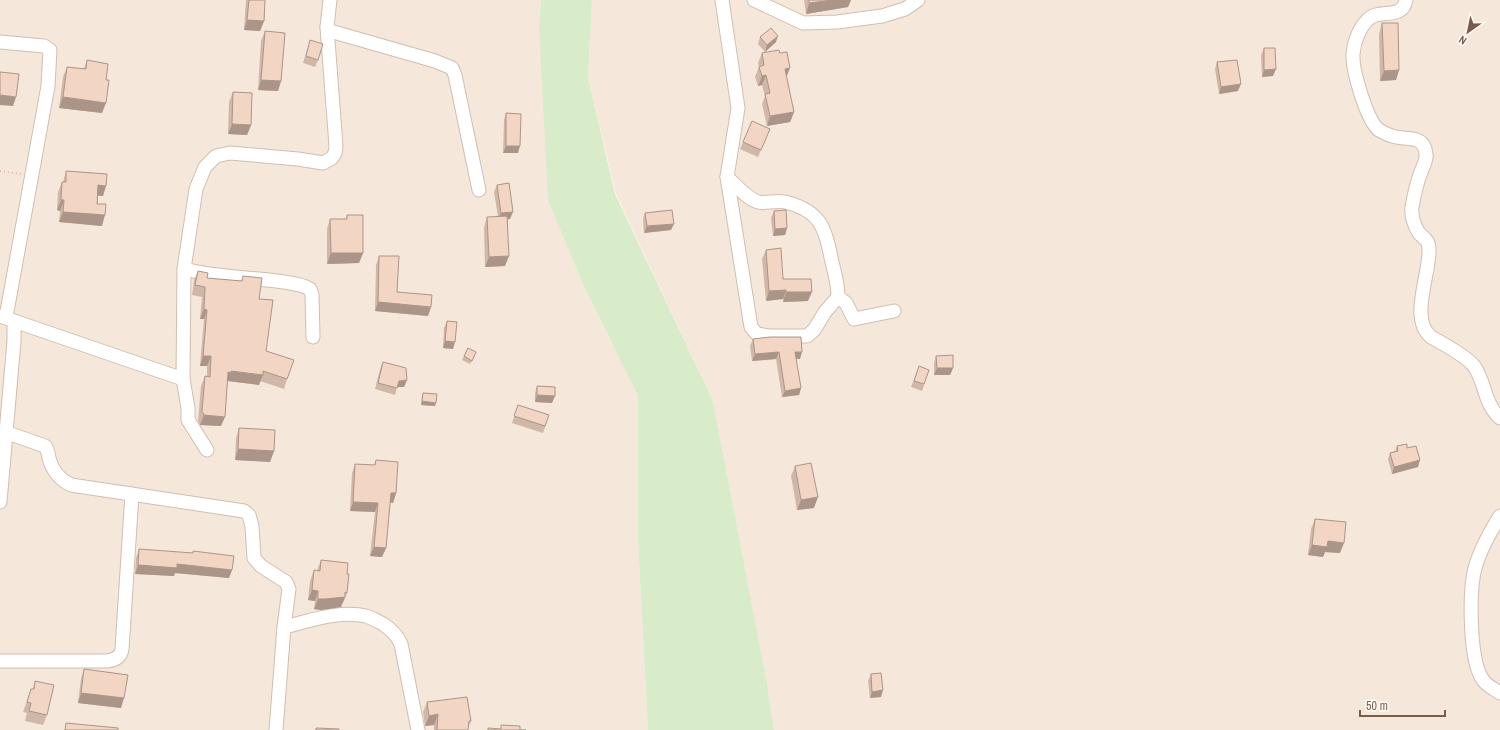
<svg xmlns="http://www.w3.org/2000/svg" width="1500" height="730" font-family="'Archivo Narrow',sans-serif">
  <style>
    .residential { fill: #f5e8da }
    .green { fill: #d8ecc9 }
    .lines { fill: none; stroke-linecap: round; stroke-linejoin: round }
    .street-casing { stroke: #d1beb0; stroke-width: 15 }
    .path { stroke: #d9b8a5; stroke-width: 2; stroke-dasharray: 1 3; stroke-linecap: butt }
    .street { stroke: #fff; stroke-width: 13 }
    .wall { fill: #d1b7a8 }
    .shaded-wall { fill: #aa9588 }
    .building { fill: #f3d5c3; stroke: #aa9588 }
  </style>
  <rect width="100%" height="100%" fill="#fdf6ec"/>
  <g class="residential">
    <polygon points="0,0 541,0 539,25 586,291 638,396 638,542 648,730 0,730"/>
    <polygon points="592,0 1500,0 1500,730 774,730 767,683 713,401 616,194 588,77"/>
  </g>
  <polygon class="green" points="541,0 592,0 588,77 615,194 713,401 767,683 774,730 648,730 638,542 638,396 586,291 548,200 539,25"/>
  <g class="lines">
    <g class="street-casing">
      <g id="street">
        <polyline points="330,0 327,27 330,31 435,61 452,68 455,75 479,190"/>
        <polyline points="722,0 738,108 727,177 751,327 757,334 769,336 807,336 814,330 825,312 838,297"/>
        <polyline points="754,0 803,23 837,22 882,16 905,9 918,0"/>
        <path d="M1406 0C1403 19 1382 10 1371 17 1360 25 1354 41 1353 54 1352 70 1367 121 1379 130 1384 133 1391 136 1396 137 1409 140 1424 135 1426 154 1427 161 1423 166 1421 172 1417 182 1414 196 1412 207 1411 215 1414 226 1419 233 1424 239 1429 239 1429 250 1430 274 1409 319 1431 337 1442 343 1466 356 1474 366 1486 383 1483 402 1500 418"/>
        <polyline points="0,42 44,46 50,50 48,86 6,317"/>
        <path d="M727 177C736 185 746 198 758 202 765 204 776 200 785 202 822 211 825 229 832 262 835 275 838 283 838 297L846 303 854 319 894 311"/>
        <polyline points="184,269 183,379 188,408 188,420 207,450"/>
        <polyline points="0,316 14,321 14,341 0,502"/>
        <polyline points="14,321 183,379"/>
        <path d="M313 337 312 295 310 289C300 283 288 283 277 281 246 277 214 277 184 269L196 189 205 167 216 156 230 153 298 159 323 163 332 158 335 153 336 146 327 27"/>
        <path d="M5 432 45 446C48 450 48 453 49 458 52 470 60 480 71 485L244 511 249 515 252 526 254 558 261 566 286 582 289 589 284 627 276 730"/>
        <path d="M1500 516C1490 532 1480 550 1475 568 1469 591 1469 661 1483 680 1487 686 1494 689 1500 693"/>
        <path d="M284 627C309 621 340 610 366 616 372 618 378 621 383 624 392 630 397 635 401 644L418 730"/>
        <path d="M0 661H107C115 660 121 657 122 649L132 494"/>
      </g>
    </g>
    <polyline class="path" points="0,171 21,174"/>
    <use href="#street" class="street"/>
  </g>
  <g class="wall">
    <polygon points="246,0 265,0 264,21 260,31 244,30"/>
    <polygon points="804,0 851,0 848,7 806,14"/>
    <polygon points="1382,23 1399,70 1396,80 1380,81 1379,34"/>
    <polygon points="265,31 281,81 278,91 258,90 261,41"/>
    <polygon points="760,37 776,42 765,52 758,44"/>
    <polygon points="310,40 318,60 315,67 303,63"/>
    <polygon points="1264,48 1273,76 1262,77 1261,55"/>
    <polygon points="762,53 780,53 786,76 794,112 790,122 767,126 762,104 765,96 762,85 758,86 755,77 759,67 758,63"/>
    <polygon points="87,60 106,80 102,113 59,108 63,77 67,67 84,69"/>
    <polygon points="1217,62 1238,91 1219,94 1215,69"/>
    <polygon points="233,92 251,125 247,135 228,134 229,102"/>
    <polygon points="506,113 518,153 503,153 504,120"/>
    <polygon points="767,136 758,157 740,149 743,142"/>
    <polygon points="66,171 103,196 98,196 97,204 102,226 59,222 60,211 57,210 58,192 62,182 63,182"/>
    <polygon points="497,185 510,219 508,219 505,266 485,267 484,227 487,217 498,217 494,192"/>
    <polygon points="774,211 787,228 785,235 773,236 771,218"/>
    <polygon points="645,213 671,230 644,233 643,219"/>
    <polygon points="347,215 363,253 359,263 327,264 327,229 330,219 346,219"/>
    <polygon points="766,250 783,279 808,301 783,302 783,299 766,301 762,259"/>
    <polygon points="379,256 397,292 428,316 375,311 376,265"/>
    <polygon points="198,271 207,278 241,281 243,276 259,299 266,351 287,379 284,389 260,381 259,385 228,381 221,426 200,425 198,421 201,386 205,376 207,376 207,366 200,366 204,319 200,319 202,297 192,295 194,280"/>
    <polygon points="447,321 453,349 443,348 444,328"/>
    <polygon points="753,339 800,359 796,359 801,388 799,395 782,397 776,359 752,361 750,346"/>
    <polygon points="464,356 475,356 470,364 462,360"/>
    <polygon points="936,356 953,368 950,375 934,375 934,363"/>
    <polygon points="383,362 407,380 404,387 397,387 395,395 375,389 380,369"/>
    <polygon points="919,366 929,370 922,391 911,387"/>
    <polygon points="537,386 552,403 535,402 535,393"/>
    <polygon points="423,393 435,406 421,405 422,396"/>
    <polygon points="518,405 549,415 543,433 512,423"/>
    <polygon points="239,428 274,451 270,462 235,460 236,438"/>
    <polygon points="1397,446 1418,467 1392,474 1388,459 1390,453 1395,451"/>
    <polygon points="376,460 396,493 393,503 390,502 386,548 382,557 370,556 375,512 350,511 352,473 355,464 374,465"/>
    <polygon points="795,466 814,508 797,510 791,476"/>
    <polygon points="1315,519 1340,553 1325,552 1323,557 1308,555 1311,529"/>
    <polygon points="139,549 232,570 229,578 175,573 174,576 135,574 136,558"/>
    <polygon points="321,560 347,574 347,593 343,603 342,603 341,607 321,610 314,609 315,601 308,600 310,581 314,570 317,571"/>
    <polygon points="84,669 121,708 78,703 81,679"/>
    <polygon points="871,674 881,697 870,698 868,681"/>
    <polygon points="35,681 47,715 43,725 25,721 27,713 23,712 31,689 33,689"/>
    <polygon points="427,702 471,721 468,728 468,730 434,730 434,725 425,726 423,712"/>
  </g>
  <g class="shaded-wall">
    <polygon points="833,0 851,0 848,7 806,14 809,3"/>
    <polygon points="247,20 264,21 260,31 244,30"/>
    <polygon points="778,36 776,42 765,52 767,45"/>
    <polygon points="790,68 786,78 785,69"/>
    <polygon points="1276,69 1273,76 1262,77 1264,70"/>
    <polygon points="1399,70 1396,80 1380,81 1384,71"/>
    <polygon points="766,75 762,85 758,86 762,76"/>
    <polygon points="261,80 281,81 278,91 258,90"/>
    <polygon points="1241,84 1238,91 1219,94 1221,87"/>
    <polygon points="0,95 16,97 13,106 0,105"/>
    <polygon points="63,97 106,103 102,113 59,108"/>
    <polygon points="794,112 790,122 767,126 770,116"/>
    <polygon points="232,124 251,125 247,135 228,134"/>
    <polygon points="506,146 520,146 518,153 503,153"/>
    <polygon points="98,185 106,186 103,196 95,195"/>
    <polygon points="61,200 64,200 60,211 57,210"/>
    <polygon points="63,212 105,215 102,226 59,222"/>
    <polygon points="513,212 510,219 498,220 501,213"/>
    <polygon points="674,224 671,230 644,233 647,226"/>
    <polygon points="787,228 785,235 773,236 775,229"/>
    <polygon points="331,253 363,253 359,263 327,264"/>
    <polygon points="509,256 505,266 485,267 489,257"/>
    <polygon points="786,290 783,299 766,301 769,291"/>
    <polygon points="786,292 812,292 808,301 783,302"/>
    <polygon points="378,302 431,307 428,316 375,311"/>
    <polygon points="204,309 207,310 204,319 200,319"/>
    <polygon points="445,341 455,342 453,349 443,348"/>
    <polygon points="779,352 776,359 752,361 755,354"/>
    <polygon points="795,352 802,352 800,359 793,359"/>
    <polygon points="203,356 211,356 207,366 200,366"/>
    <polygon points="937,368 953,368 950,375 934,375"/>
    <polygon points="231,371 263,375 259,385 228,381 228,372"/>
    <polygon points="407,380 404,387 397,387 399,381"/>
    <polygon points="801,388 799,395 782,397 785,391"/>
    <polygon points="537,395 555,396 552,403 535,402"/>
    <polygon points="422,401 436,403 435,406 421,405"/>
    <polygon points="204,415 225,417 221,426 200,425"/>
    <polygon points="238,449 274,451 270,462 235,460"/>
    <polygon points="1420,460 1418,467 1392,474 1394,467"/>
    <polygon points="391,493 396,493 393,503 388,502"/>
    <polygon points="818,497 814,508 797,510 801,500"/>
    <polygon points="353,502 378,503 375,512 350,511"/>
    <polygon points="1328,541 1344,543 1340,553 1325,552 1323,557 1308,555 1312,545"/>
    <polygon points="374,547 386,548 382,557 370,556"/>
    <polygon points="177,564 232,570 229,578 175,573 174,576 135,574 138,565"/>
    <polygon points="312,590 318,591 315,601 308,600"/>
    <polygon points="345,597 341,607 321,610 314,609 318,599"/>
    <polygon points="883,690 881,697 870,698 872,692"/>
    <polygon points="81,693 124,698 121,708 78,703"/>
    <polygon points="438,714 434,725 425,726 429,716"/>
  </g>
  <g class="building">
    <polygon points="249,0 265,0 264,21 247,20"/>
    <polygon points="809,0 833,0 809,3"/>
    <polygon points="1382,23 1398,23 1399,70 1384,71"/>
    <polygon points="771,28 778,36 767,45 760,37"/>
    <polygon points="265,31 285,33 281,81 261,80"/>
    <polygon points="310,40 323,44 318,60 306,56"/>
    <polygon points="1264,48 1275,48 1276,69 1264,70"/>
    <polygon points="779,50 780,53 787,52 790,68 785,69 794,112 770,116 765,94 770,93 766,75 762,76 759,67 764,65 762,53"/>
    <polygon points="87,60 108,64 106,80 109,80 106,103 63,97 67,67 86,69"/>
    <polygon points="1237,60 1241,84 1221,87 1217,62"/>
    <polygon points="0,72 19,74 16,97 0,95"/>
    <polygon points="233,92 252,93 251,125 232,124"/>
    <polygon points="506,113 521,114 520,146 506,146"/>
    <polygon points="752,121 770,129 761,150 743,142"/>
    <polygon points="66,171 107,174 106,186 98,185 97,204 106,204 105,215 63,212 64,200 61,200 62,182 66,182"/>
    <polygon points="509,183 513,212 501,213 497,185"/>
    <polygon points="672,210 674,224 647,226 645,213"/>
    <polygon points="786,210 787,228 775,229 774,211"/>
    <polygon points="347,215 363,215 363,253 331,253 330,219 347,219"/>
    <polygon points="507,216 509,256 489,257 487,217"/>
    <polygon points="781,248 783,279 811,279 812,292 786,292 786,290 769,291 766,250"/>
    <polygon points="379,256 399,256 397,292 432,295 431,307 378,302"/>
    <polygon points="198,271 208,273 207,278 242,281 243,276 262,278 259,299 273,300 266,351 294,360 287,379 263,371 263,375 231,371 231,373 228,372 225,417 204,415 202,411 205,376 210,377 211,356 203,356 207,310 204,309 205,287 195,285"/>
    <polygon points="447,321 457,322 455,342 445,341"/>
    <polygon points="770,337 801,337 802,352 795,352 801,388 785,391 779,352 755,354 753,339"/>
    <polygon points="468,348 476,352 472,361 464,356"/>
    <polygon points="953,355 953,368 937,368 936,356"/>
    <polygon points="383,362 406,368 407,380 399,381 397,388 378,383"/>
    <polygon points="919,366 929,370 924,384 914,381"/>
    <polygon points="537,386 555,387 555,396 537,395"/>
    <polygon points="423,393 437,394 436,403 422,401"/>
    <polygon points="518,405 549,415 545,426 514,416"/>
    <polygon points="239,428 275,430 274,451 238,449"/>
    <polygon points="1407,444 1407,448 1416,446 1420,460 1394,467 1390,453 1398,451 1397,446"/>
    <polygon points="376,460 398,462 396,493 391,493 386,548 374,547 378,503 353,502 355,464 375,465"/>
    <polygon points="811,463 818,497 801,500 795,466"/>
    <polygon points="1315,519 1346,522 1344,543 1328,541 1327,547 1312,545"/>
    <polygon points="139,549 193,553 193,551 234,556 232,570 177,564 177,568 138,565"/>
    <polygon points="321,560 348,563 347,574 349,574 347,593 345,592 345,597 325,599 318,599 318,591 312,590 314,570 320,571"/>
    <polygon points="84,669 128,675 124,698 81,693"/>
    <polygon points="881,673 883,690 872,692 871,674"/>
    <polygon points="35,681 54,685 47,715 29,711 31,703 27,702 31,689 34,689"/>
    <polygon points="467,697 471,721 469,721 468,730 437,730 438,714 429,716 427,702"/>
    <polygon points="66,723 118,728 118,730 65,730"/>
    <polygon points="501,725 520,726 520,730 526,730 488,730 488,728 501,729"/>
    <polygon points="316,728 339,729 339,730 316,730"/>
  </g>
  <g transform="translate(1468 32) rotate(213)" stroke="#fffaf3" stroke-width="3" paint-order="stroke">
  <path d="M0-3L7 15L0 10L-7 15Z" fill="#7a5c4d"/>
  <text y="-6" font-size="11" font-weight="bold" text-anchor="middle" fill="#7a5c4d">N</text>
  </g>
  <path d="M1360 710v6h85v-6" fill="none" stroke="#7a5c4d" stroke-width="2"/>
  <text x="1366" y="710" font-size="12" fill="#7a5c4d" stroke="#fffaf3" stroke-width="3" paint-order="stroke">50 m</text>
</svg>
